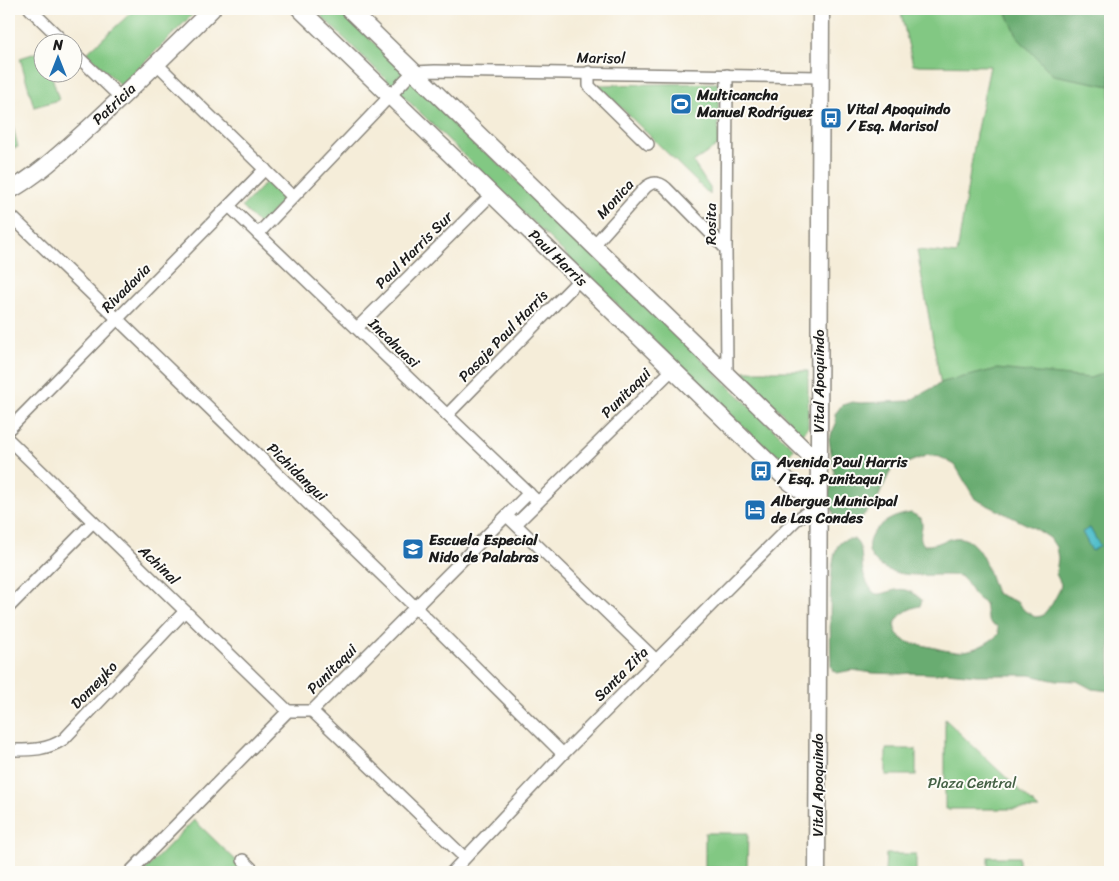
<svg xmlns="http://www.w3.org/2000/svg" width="1119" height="881" font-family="Sriracha,sans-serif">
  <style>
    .green { fill: #82c883; stroke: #4f7250 }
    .forest { fill: #69ac71; stroke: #426446 }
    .water { fill: #52bfcc; stroke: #376e74 }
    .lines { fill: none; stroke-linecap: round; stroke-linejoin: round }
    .street-casing { stroke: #88847a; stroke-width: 14 }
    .secondary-casing { stroke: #88847a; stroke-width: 19 }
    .street { stroke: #fff; stroke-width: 11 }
    .secondary { stroke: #fff; stroke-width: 16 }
    .labels { text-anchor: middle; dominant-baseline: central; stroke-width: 4; stroke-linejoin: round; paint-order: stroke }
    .street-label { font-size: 15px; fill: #1c1c1c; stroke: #fdfcf7 }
    .poi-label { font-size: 15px; font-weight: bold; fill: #1c1c1c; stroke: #fdfcf7; text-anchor: start }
    .park-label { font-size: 15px; fill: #456145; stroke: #fdfcf7 }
  </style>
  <rect width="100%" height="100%" fill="#fdfcf7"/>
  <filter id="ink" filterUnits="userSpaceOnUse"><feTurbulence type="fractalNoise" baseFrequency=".02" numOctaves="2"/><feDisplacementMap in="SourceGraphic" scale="10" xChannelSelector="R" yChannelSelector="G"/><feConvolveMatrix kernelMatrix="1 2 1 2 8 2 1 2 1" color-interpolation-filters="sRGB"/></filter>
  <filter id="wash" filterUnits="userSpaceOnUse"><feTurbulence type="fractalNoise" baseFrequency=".0096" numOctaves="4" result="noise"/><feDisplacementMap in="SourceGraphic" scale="20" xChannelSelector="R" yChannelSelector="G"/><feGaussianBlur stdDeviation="1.12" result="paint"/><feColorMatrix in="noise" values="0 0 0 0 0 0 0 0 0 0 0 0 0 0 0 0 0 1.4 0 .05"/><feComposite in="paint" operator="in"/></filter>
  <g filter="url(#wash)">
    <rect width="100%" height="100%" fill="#f5edd9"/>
    <g class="green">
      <polygon points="135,9 198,9 121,86 87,53"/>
      <polygon points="314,9 339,9 794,449 781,464"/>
      <polygon points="900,9 1110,9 1110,398 943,397 917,250 957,254 976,134 990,66 913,65"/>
      <polygon points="42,51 42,72 51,73 59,100 34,107 20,58"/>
      <polygon points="718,83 719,145 693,162 710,188 710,195 598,85"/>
      <polygon points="9,111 18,147 9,149"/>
      <polygon points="270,178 288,196 260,225 242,207"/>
      <polygon points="744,371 808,371 808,427 801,434"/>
      <polygon points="945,719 1039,809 945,809"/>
      <rect x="886" y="749" width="30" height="26"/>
      <polygon points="194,820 248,872 143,872"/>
      <polygon points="705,833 748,833 747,868 705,868"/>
      <polygon points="886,854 916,854 916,872 885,872"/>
      <rect x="988" y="857" width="31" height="15"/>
    </g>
    <g class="forest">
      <polygon points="1005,9 1110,9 1110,86 1053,75 1018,38"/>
      <path d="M997 369 1090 378 1110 371V691L1092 689 1077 681 1052 680 1030 675H977L946 672 936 674 910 673 900 674 873 673 852 670 837 673 833 671 831 666C831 644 826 555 840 543 844 539 849 539 854 539 862 547 861 552 862 562 862 573 867 585 874 593 879 595 880 594 885 593 903 587 908 588 922 600L920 606C907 608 885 622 900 637 907 644 917 644 926 646 933 647 941 650 949 651 967 654 985 646 999 634L997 626C985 623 987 613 985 603 968 595 973 586 960 576 933 572 886 584 870 554 867 546 869 539 874 532 883 521 896 515 911 513L921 518C925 529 916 536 924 545 935 546 944 540 954 538 981 534 989 575 996 593L1017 602 1025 611 1035 617 1042 616 1052 604 1060 589 1061 584 1056 574 1058 558 1056 547 1050 538 1036 529 975 499 955 465 940 457 928 455 907 463 896 465 891 469 889 474 877 500 861 518 852 523 841 522 836 520 828 498V493L835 478 829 439 836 424 835 414 842 405 852 402 861 403 909 401 943 382Z"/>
    </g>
    <polygon class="water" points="1090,528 1100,546 1092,551 1082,532"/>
  </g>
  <g filter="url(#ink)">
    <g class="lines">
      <g class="street-casing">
        <g id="street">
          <polyline points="30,9 64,42"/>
          <polyline points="72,51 121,98"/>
          <polyline points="157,64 293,197"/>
          <polyline points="589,72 589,86 648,144"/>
          <polyline points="229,206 538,502"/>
          <polyline points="9,214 415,607 563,754"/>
          <polyline points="258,234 409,76 415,72 435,71 821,77"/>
          <path d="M594 245 644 189C652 181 658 181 666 188L726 249"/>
          <polyline points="357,328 492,194"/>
          <polyline points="727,373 726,249 727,75"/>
          <polyline points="447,415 580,279"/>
          <polyline points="9,429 265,169"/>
          <polyline points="9,440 288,711"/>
          <polyline points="510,519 656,660"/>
          <polyline points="516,524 673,369"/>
          <polyline points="9,607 93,522"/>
          <polyline points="312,711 464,857"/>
          <path d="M9 750C29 750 46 751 64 739L185 611"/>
          <polyline points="243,860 255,872"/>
          <polyline points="130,872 288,711 312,711 529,493"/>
          <polyline points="452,872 563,754 727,589 796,520 819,504"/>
        </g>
      </g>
      <g class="secondary-casing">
        <g id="secondary">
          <polyline points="300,9 787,480 819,504"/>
          <polyline points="349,9 819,464"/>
          <path d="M9 191C40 174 65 149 92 125 133 87 173 48 212 9"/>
          <polyline points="817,872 821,9"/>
        </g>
      </g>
      <use href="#street" class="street"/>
      <use href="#secondary" class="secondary"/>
    </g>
  </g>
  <defs>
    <g id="stadium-square" transform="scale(1.125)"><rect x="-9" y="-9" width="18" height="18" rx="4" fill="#1f6fb2" stroke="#fdfcf7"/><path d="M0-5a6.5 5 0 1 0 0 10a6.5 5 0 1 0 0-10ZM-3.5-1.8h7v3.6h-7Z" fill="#fff"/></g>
    <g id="bus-square" transform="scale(1.125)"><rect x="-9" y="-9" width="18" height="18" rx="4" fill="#1f6fb2" stroke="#fdfcf7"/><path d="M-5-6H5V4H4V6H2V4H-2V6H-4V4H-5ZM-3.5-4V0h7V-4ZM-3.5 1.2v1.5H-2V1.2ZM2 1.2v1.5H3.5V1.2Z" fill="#fff"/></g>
    <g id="hotel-square" transform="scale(1.125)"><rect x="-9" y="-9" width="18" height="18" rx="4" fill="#1f6fb2" stroke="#fdfcf7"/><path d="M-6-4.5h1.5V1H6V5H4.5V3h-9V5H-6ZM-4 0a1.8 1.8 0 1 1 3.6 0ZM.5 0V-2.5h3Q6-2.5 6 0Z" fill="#fff"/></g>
    <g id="school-square" transform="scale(1.125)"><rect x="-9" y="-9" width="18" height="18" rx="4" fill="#1f6fb2" stroke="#fdfcf7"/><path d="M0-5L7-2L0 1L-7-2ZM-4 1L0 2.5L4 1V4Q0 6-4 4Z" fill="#fff"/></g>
  </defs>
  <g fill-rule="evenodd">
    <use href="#stadium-square" x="681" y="104"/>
    <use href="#bus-square" x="831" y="118"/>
    <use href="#bus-square" x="761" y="471"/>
    <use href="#hotel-square" x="755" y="510"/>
    <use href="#school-square" x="413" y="549"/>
  </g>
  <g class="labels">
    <g class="street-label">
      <text transform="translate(601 58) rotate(1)">Marisol</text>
      <text transform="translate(114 104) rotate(-43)">Patricia</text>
      <text transform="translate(615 199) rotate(-48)">Monica</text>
      <text transform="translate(711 224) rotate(-90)">Rosita</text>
      <text transform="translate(414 250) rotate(-45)">Paul Harris Sur</text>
      <text transform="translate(558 258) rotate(44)">Paul Harris</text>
      <text transform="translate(126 288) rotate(-45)">Rivadavia</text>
      <text transform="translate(503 336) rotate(-46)">Pasaje Paul Harris</text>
      <text transform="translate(394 343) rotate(44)">Incahuasi</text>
      <text transform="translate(819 381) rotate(-90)">Vital Apoquindo</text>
      <text transform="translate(626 393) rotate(-45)">Punitaqui</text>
      <text transform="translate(297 472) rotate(44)">Pichidangui</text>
      <text transform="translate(159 565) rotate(44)">Achinal</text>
      <text transform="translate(332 669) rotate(-45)">Punitaqui</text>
      <text transform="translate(621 674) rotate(-45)">Santa Zita</text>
      <text transform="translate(94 685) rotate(-46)">Domeyko</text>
      <text transform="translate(818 785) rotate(-90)">Vital Apoquindo</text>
    </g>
    <g class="poi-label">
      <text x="697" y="95">Multicancha<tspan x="697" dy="17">Manuel Rodríguez</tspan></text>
      <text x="847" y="109">Vital Apoquindo<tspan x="847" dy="17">/ Esq. Marisol</tspan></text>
      <text x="777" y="462">Avenida Paul Harris<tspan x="777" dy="17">/ Esq. Punitaqui</tspan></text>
      <text x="771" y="501">Albergue Municipal<tspan x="771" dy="17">de Las Condes</tspan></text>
      <text x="429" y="540">Escuela Especial<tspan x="429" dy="17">Nido de Palabras</tspan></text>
    </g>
    <g class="park-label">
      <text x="972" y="783">Plaza Central</text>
    </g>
  </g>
  <rect width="1119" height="881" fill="none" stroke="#fdfcf7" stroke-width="30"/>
  <g transform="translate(58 58)"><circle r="24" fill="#fdfcf7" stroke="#a3a29f"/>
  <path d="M0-4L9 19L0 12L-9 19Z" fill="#1f6fb2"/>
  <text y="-8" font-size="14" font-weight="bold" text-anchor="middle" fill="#1c1c1c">N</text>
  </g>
</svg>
